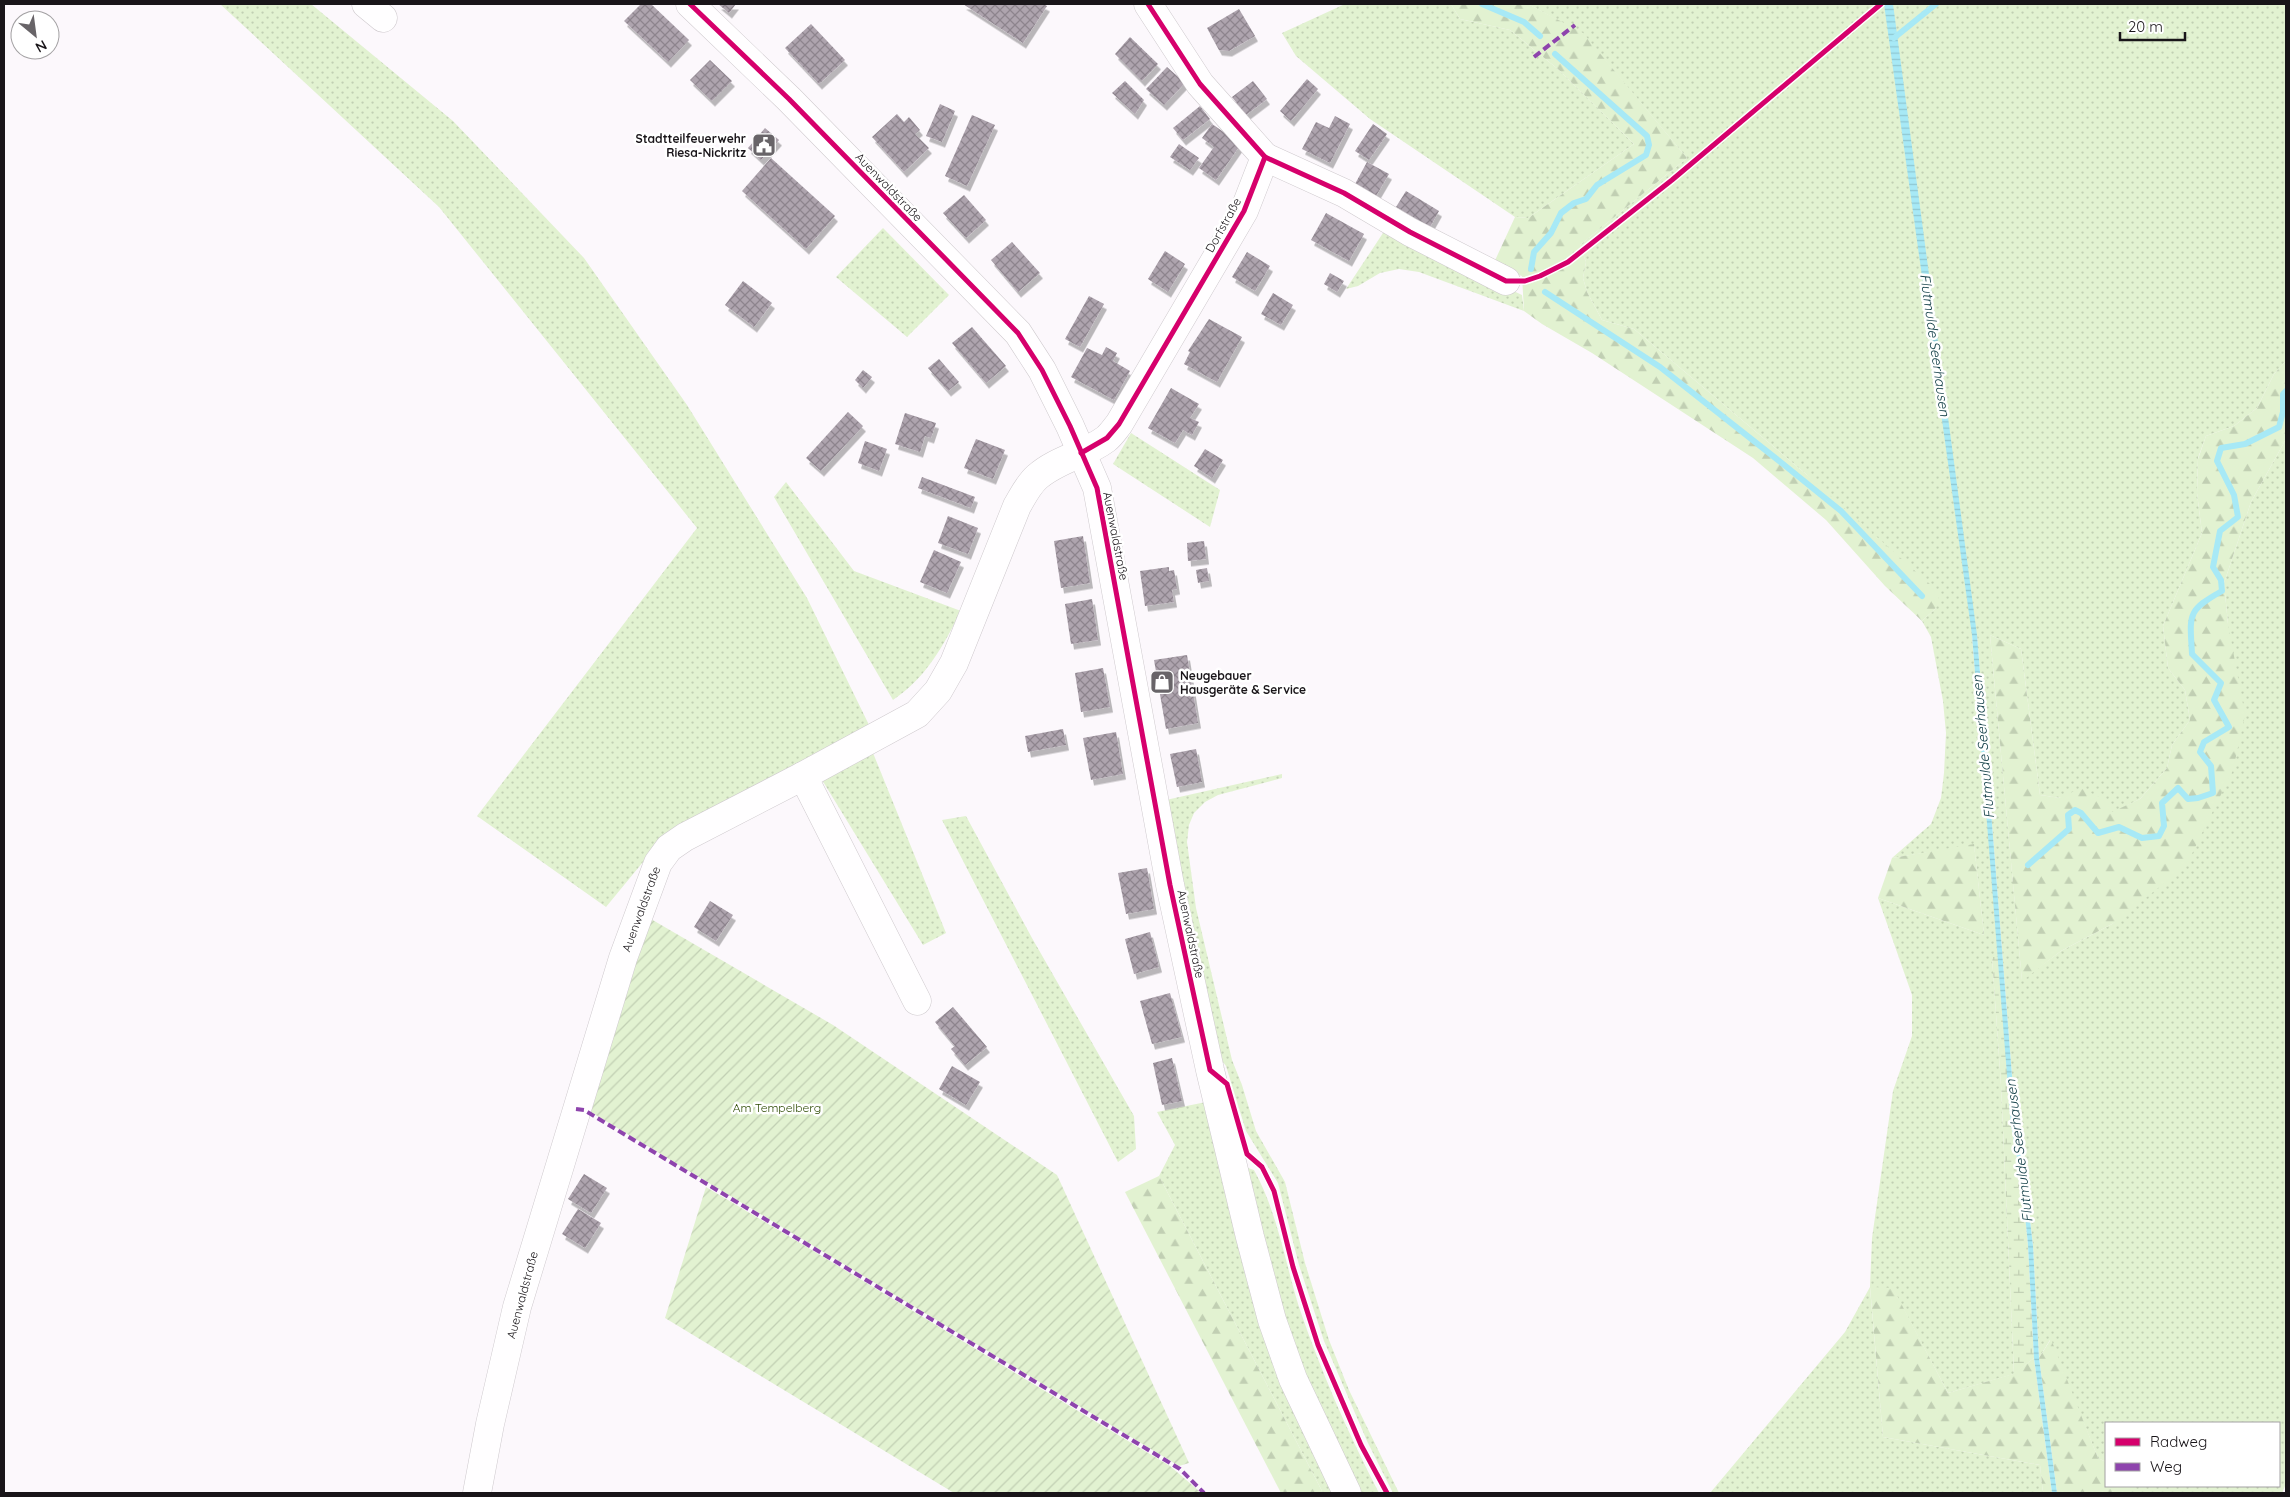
<svg xmlns="http://www.w3.org/2000/svg" width="2290" height="1497" font-family="Quicksand,sans-serif">
  <style>
    .grass { fill: url(#grass-dots) }
    .forest { fill: url(#forest-firs) }
    .wetland { fill: url(#wetland-marsh) }
    .garden { fill: url(#garden-furrows) }
    .water { fill: url(#water-rules) }
    .lines { fill: none; stroke-linecap: round; stroke-linejoin: round }
    .stream { stroke: #a7e9f6; stroke-width: 6 }
    .building { fill: url(#building-cross-hatch); filter: url(#shadow) }
    .minor-casing { stroke: #cfcace; stroke-width: 29 }
    .minor { stroke: #fffeff; stroke-width: 28 }
    .quiet { stroke: #8e44ad; stroke-width: 4; stroke-dasharray: 8 4; stroke-linecap: butt }
    .cycleway-casing { stroke: #fff; stroke-width: 8 }
    .cycleway { stroke: #d6006c; stroke-width: 5 }
    .labels { text-anchor: middle; dominant-baseline: central; stroke-width: 5; stroke-linejoin: round; paint-order: stroke }
    .poi-label { font-size: 12px; font-weight: bold; fill: #191519; stroke: #fff; text-anchor: end }
    .street-label { font-size: 12px; fill: #191519; stroke: #fff }
    .park-label { font-size: 12px; fill: #2e4b04; stroke: #fff }
    .water-label { font-size: 14px; font-style: italic; fill: #154149; stroke: #fff }
  </style>
  <defs>
    <pattern id="grass-dots" width="8" height="8" patternUnits="userSpaceOnUse" patternTransform="scale(1.25)"><rect width="8" height="8" fill="#e2f2d1"/><path d="M2 2h.1M6 6h.1" fill="none" stroke="#c1cfb3" stroke-width="1.8" stroke-linecap="round"/></pattern>
    <pattern id="forest-firs" width="22" height="20" patternUnits="userSpaceOnUse" patternTransform="scale(1.25)"><rect width="22" height="20" fill="#e2f2d1"/><path d="M5 1l3.5 6h-7zM16 11l3.5 6h-7z" fill="#c1cfb3"/></pattern>
    <pattern id="wetland-marsh" width="20" height="14" patternUnits="userSpaceOnUse" patternTransform="scale(1.25)"><rect width="20" height="14" fill="#e2f2d1"/><path d="M1 5h8M5 5V1M11 12h8M15 12V8" fill="none" stroke="#c1cfb3"/></pattern>
    <pattern id="garden-furrows" width="10" height="10" patternUnits="userSpaceOnUse" patternTransform="scale(1.25)"><rect width="10" height="10" fill="#e2f2d1"/><path d="M-1 1l2-2M0 10L10 0M9 11l2-2" fill="none" stroke="#c1cfb3"/></pattern>
    <pattern id="water-rules" width="6" height="5" patternUnits="userSpaceOnUse" patternTransform="scale(1.25)"><rect width="6" height="5" fill="#a7e9f6"/><path d="M0 2.5h6" fill="none" stroke="#8fc7d2"/></pattern>
    <pattern id="building-cross-hatch" width="8" height="8" patternUnits="userSpaceOnUse" patternTransform="scale(1.25)"><rect width="8" height="8" fill="#aea4ae"/><path d="M0 0l8 8M0 8l8-8" fill="none" stroke="#8d848d"/></pattern>
    <filter id="shadow"><feDropShadow dx="3" dy="5.5" stdDeviation="0" flood-color="#0004"/></filter>
  </defs>
  <rect width="100%" height="100%" fill="#fcf8fc"/>
  <g class="grass">
    <polygon points="220,4 311,4 453,121 584,258 687,405 807,598 870,727 657,845 606,907 477,816 697,528 439,207"/>
    <polygon points="1345,4 1451,4 1460,19 1510,30 1559,70 1634,144 1528,218 1515,217 1370,119 1296,56 1282,33"/>
    <polygon points="1528,4 2286,4 2286,361 2274,374 2257,408 2234,426 2206,436 2198,458 2197,493 2202,533 2163,626 2168,668 2185,690 2190,720 2172,745 2167,768 2140,799 2112,813 2061,798 2040,795 2021,649 1990,635 2022,980 2061,951 2114,923 2228,624 2224,583 2251,502 2286,439 2286,1484 2282,1493 2129,1493 2129,1486 2279,1486 2279,1423 2106,1423 2106,1462 2098,1458 2050,1340 2039,1358 2033,1246 2026,1186 2016,1126 1977,635 1972,636 1999,957 1992,957 2001,1085 2014,1374 1948,1393 1893,1289 1870,1288 1883,1437 2040,1465 2043,1493 1710,1493 1845,1332 1870,1287 1872,1238 1893,1091 1912,1036 1912,995 1878,898 1984,935 1974,845 1892,858 1931,824 1941,798 1944,773 1946,733 1943,701 1931,637 1922,621 1936,608 1806,474 1634,329 1602,320 1587,292 1583,278 1586,262 1580,245 1687,158 1583,34"/>
    <polygon points="883,228 949,295 907,337 836,277"/>
    <polygon points="1385,230 1522,295 1524,311 1419,272 1399,269 1380,273 1358,286 1346,289"/>
    <polygon points="1131,433 1220,490 1210,527 1113,464"/>
    <path d="M786 482 854 571 961 611C943 646 927 677 893 700L774 497Z"/>
    <polygon points="871,748 946,933 923,945 819,775"/>
    <polygon points="1282,774 1282,778 1218,795 1205,802 1194,813 1189,825 1187,842 1196,908 1232,1060 1242,1085 1256,1131 1285,1182 1305,1263 1329,1340 1349,1390 1399,1493 1393,1493 1367,1441 1324,1341 1299,1265 1278,1183 1246,1131 1226,1066 1223,1062 1218,1062 1166,800"/>
    <polygon points="966,816 1032,938 1134,1116 1136,1149 1118,1162 942,820"/>
    <polygon points="1206,1102 1337,1493 1323,1493 1159,1176 1175,1145 1157,1112"/>
    <path d="M1248 1168 1254 1170C1277 1211 1285 1262 1299 1307 1321 1372 1348 1433 1379 1493H1358L1301 1375 1242 1174Z"/>
  </g>
  <g class="forest">
    <polygon points="1451,4 1528,4 1583,33 1687,158 1580,245 1586,262 1583,278 1587,292 1602,320 1634,329 1806,474 1940,593 1936,608 1922,621 1885,586 1826,520 1753,458 1592,353 1542,324 1524,311 1522,276 1492,267 1515,217 1528,218 1634,144 1559,70 1510,30 1460,19"/>
    <polygon points="2286,361 2286,439 2251,502 2224,583 2228,624 2245,715 2233,770 2186,866 2114,923 2061,951 2022,981 1990,635 2021,649 2040,795 2061,798 2080,788 2106,800 2112,812 2140,799 2167,768 2172,745 2190,720 2185,690 2168,668 2163,626 2202,533 2197,493 2198,459 2206,436 2234,426 2257,408 2274,374"/>
    <polygon points="1974,844 1984,935 1878,898 1892,858"/>
    <polygon points="1159,1176 1323,1493 1281,1493 1125,1192"/>
    <polygon points="1870,1287 1893,1288 1948,1393 2013,1374 2034,1358 2052,1493 2043,1493 2040,1465 1883,1437"/>
    <polygon points="2051,1339 2098,1458 2106,1462 2106,1486 2129,1486 2129,1493 2057,1493 2039,1358"/>
  </g>
  <polygon class="wetland" points="1992,957 1999,957 2011,1125 2022,1185 2028,1245 2034,1358 2014,1374 2001,1085"/>
  <g class="garden">
    <polygon points="644,915 833,1025 1057,1175 1189,1463 1179,1466 584,1108"/>
    <path d="M706 1187C862 1279 1015 1374 1170 1466L1199 1491 1198 1493H954L665 1318Z"/>
  </g>
  <polygon class="water" points="1884,4 1893,4 1977,635 2016,1126 2026,1186 2033,1246 2039,1358 2057,1493 2052,1493 2034,1358 2028,1245 2022,1185 2011,1125 1972,635"/>
  <g class="lines">
    <g class="stream">
      <polyline points="1482,4 1524,22 1540,36"/>
      <polyline points="1894,38 1936,4"/>
      <polyline points="1531,269 1534,252 1551,233 1561,213 1574,203 1586,199 1597,185 1646,155 1649,145 1647,136 1555,54"/>
      <polyline points="1545,292 1660,367 1783,464 1841,511 1922,596"/>
      <path d="M2028 865 2069 829 2068 815 2075 810 2081 813 2098 833 2119 827 2142 838 2159 836 2164 826 2162 803 2178 788 2188 799 2198 798 2213 793 2211 766 2200 752 2204 742 2229 727 2214 700 2221 683 2192 654C2190 615 2186 611 2222 591L2221 580 2213 567 2220 531 2238 517 2234 495 2217 461 2221 448 2245 444 2279 427 2283 412V394L2286 391"/>
    </g>
  </g>
  <g class="building">
    <polygon points="641,4 651,4 689,40 668,62 624,21"/>
    <polygon points="718,4 736,4 729,13"/>
    <polygon points="963,4 1043,4 1047,6 1023,43"/>
    <polygon points="1239,9 1255,36 1229,51 1219,50 1207,28"/>
    <polygon points="811,24 845,60 819,84 785,48"/>
    <polygon points="1130,37 1158,64 1142,81 1115,54"/>
    <polygon points="710,60 732,81 712,101 690,80"/>
    <polygon points="1167,67 1185,83 1164,105 1146,89"/>
    <polygon points="1307,79 1318,89 1291,121 1280,111"/>
    <polygon points="1125,81 1144,100 1135,114 1112,93"/>
    <polygon points="1253,81 1267,99 1246,115 1232,97"/>
    <polygon points="940,104 955,111 942,142 926,136"/>
    <polygon points="1200,106 1210,119 1183,140 1173,128"/>
    <polygon points="897,114 904,122 909,117 920,130 915,134 929,148 904,172 872,137"/>
    <polygon points="972,115 995,125 967,186 945,176"/>
    <polygon points="1335,116 1350,124 1330,163 1302,149 1316,122 1329,128"/>
    <polygon points="1212,124 1241,144 1216,180 1199,168 1214,147 1202,138"/>
    <polygon points="1373,124 1387,134 1369,160 1355,151"/>
    <polygon points="765,128 779,140 761,160 748,148"/>
    <polygon points="1179,144 1199,158 1190,170 1170,157"/>
    <polygon points="771,158 835,216 806,249 742,191"/>
    <polygon points="1367,162 1389,174 1376,196 1355,184"/>
    <polygon points="1406,191 1439,211 1430,227 1396,207"/>
    <polygon points="964,195 986,220 966,238 943,213"/>
    <polygon points="1326,213 1364,234 1349,261 1311,240"/>
    <polygon points="1012,242 1040,273 1018,292 991,260"/>
    <polygon points="1165,251 1185,264 1168,292 1148,279"/>
    <polygon points="1247,252 1270,266 1255,291 1232,277"/>
    <polygon points="1330,273 1344,281 1337,292 1324,284"/>
    <polygon points="743,281 772,303 754,327 725,305"/>
    <polygon points="1273,293 1293,305 1281,325 1261,314"/>
    <polygon points="1089,296 1104,304 1080,347 1065,339"/>
    <polygon points="1209,319 1242,337 1217,382 1184,364 1190,352 1188,351"/>
    <polygon points="972,327 1006,366 986,383 952,343"/>
    <polygon points="1106,347 1117,353 1113,361 1130,371 1114,400 1071,377 1087,348 1102,355"/>
    <polygon points="939,359 959,382 948,391 928,368"/>
    <polygon points="863,370 872,377 863,388 855,380"/>
    <polygon points="1171,388 1199,404 1190,418 1199,422 1192,435 1183,430 1175,443 1148,428"/>
    <polygon points="848,412 863,426 821,471 806,458"/>
    <polygon points="905,413 936,423 931,438 925,436 920,452 895,444"/>
    <polygon points="976,439 1005,450 993,479 964,468"/>
    <polygon points="865,441 887,449 879,471 858,463"/>
    <polygon points="1205,449 1223,460 1212,478 1194,466"/>
    <polygon points="922,477 975,497 971,508 918,488"/>
    <polygon points="948,516 978,528 968,554 938,543"/>
    <polygon points="1083,536 1090,583 1061,588 1054,541"/>
    <polygon points="1204,541 1206,559 1188,561 1187,543"/>
    <polygon points="934,550 961,562 947,593 920,582"/>
    <polygon points="1169,567 1169,571 1174,570 1177,589 1172,590 1174,602 1145,606 1140,571"/>
    <polygon points="1207,568 1209,581 1198,583 1196,570"/>
    <polygon points="1092,599 1098,640 1071,644 1065,604"/>
    <polygon points="1187,655 1198,723 1166,729 1154,660"/>
    <polygon points="1103,668 1110,707 1081,712 1075,673"/>
    <polygon points="1063,729 1066,745 1028,752 1025,736"/>
    <polygon points="1116,732 1123,774 1091,780 1083,738"/>
    <polygon points="1196,749 1202,782 1177,787 1170,754"/>
    <polygon points="1147,868 1154,909 1126,914 1118,873"/>
    <polygon points="710,901 733,915 716,941 694,927"/>
    <polygon points="1150,932 1159,967 1134,974 1125,939"/>
    <polygon points="1170,993 1182,1037 1152,1044 1140,1001"/>
    <polygon points="953,1007 987,1047 965,1065 951,1049 955,1046 935,1022"/>
    <polygon points="1172,1058 1182,1101 1162,1105 1153,1063"/>
    <polygon points="952,1066 980,1082 966,1105 939,1089"/>
    <polygon points="584,1174 607,1188 591,1213 568,1199"/>
    <polygon points="578,1209 601,1223 585,1248 562,1234"/>
  </g>
  <g class="lines">
    <g class="minor-casing">
      <g id="minor">
        <polyline points="366,4 383,18"/>
        <polyline points="690,4 789,99 1018,333 1042,370 1070,426 1097,488 1170,885 1210,1070 1250,1237 1272,1320 1293,1379 1347,1493"/>
        <polyline points="1148,4 1200,84 1265,157"/>
        <polyline points="1265,157 1344,193 1410,232 1506,281"/>
        <polyline points="803,776 917,1001"/>
        <path d="M477 1493 490 1424 517 1307 623 958 658 863 669 848 685 837 803 776 917 714 938 691 954 663 1017 506C1023 496 1028 485 1037 477 1057 459 1085 455 1106 439 1111 435 1115 429 1119 424L1244 211 1265 157"/>
      </g>
    </g>
    <use href="#minor" class="minor"/>
    <g class="quiet">
      <polyline points="1534,57 1575,25"/>
      <polyline points="576,1109 584,1110 1180,1469 1204,1493"/>
    </g>
    <g class="cycleway-casing">
      <g id="cycleway">
        <polyline points="690,4 789,99 1018,333 1042,370 1070,426 1097,488 1170,885 1210,1070 1227,1084 1247,1154 1262,1167 1274,1191 1293,1267 1318,1345 1361,1445 1387,1493"/>
        <polyline points="1148,4 1200,84 1265,157"/>
        <polyline points="1265,157 1344,193 1410,232 1506,281 1525,281 1540,276 1568,262 1672,180 1881,4"/>
        <polyline points="1081,453 1107,438 1119,424 1244,211 1265,157"/>
      </g>
    </g>
    <use href="#cycleway" class="cycleway"/>
  </g>
  <defs>
    <g id="civic-square" transform="scale(1.25)"><rect x="-9" y="-9" width="18" height="18" rx="4" fill="#686468" stroke="#fff"/><path d="M-.6-6.5H3V-4.5H.6V-3L4-1V1h2V6H-6V1h2V-1L-.6-3ZM-1.2 2.5V6h2.4V2.5Z" fill="#fff"/></g>
    <g id="shop-square" transform="scale(1.25)"><rect x="-9" y="-9" width="18" height="18" rx="4" fill="#686468" stroke="#fff"/><path d="M-5-2.5h2.3a2.7 3.5 0 0 1 5.4 0H5L5.5 6h-11ZM-1.5-2.5h3a1.5 2.3 0 0 0-3 0Z" fill="#fff"/></g>
  </defs>
  <g fill-rule="evenodd">
    <use href="#civic-square" x="764" y="145"/>
    <use href="#shop-square" x="1162" y="682"/>
  </g>
  <g class="labels">
    <g class="poi-label">
      <text x="746" y="138">Stadtteilfeuerwehr<tspan x="746" dy="14">Riesa-Nickritz</tspan></text>
      <text x="1180" y="675" text-anchor="start">Neugebauer<tspan x="1180" dy="14">Hausgeräte &amp; Service</tspan></text>
    </g>
    <g class="street-label">
      <text transform="translate(889 187) rotate(46)">Auenwaldstraße</text>
      <text transform="translate(1223 225) rotate(-61)">Dorfstraße</text>
      <text transform="translate(1116 536) rotate(79)">Auenwaldstraße</text>
      <text transform="translate(641 909) rotate(-70)">Auenwaldstraße</text>
      <text transform="translate(1191 934) rotate(78)">Auenwaldstraße</text>
      <text transform="translate(522 1295) rotate(-75)">Auenwaldstraße</text>
    </g>
    <g class="park-label">
      <text x="777" y="1107">Am Tempelberg</text>
    </g>
    <g class="water-label">
      <text transform="translate(1935 345) rotate(82)">Flutmulde Seerhausen</text>
      <text transform="translate(1983 747) rotate(-95)">Flutmulde Seerhausen</text>
      <text transform="translate(2019 1151) rotate(-97)">Flutmulde Seerhausen</text>
    </g>
  </g>
  <rect width="2290" height="1497" fill="none" stroke="#191519" stroke-width="10"/>
  <rect x="2105" y="1422" width="175" height="65" fill="#ffffff" stroke="#a3a1a3"/>
  <rect x="2115" y="1438" width="25" height="8" fill="#d6006c" stroke="#a3a1a3"/>
  <text x="2150" y="1447" font-size="15" fill="#191519">Radweg</text>
  <rect x="2115" y="1463" width="25" height="8" fill="#8e44ad" stroke="#a3a1a3"/>
  <text x="2150" y="1472" font-size="15" fill="#191519">Weg</text>
  <g transform="translate(35 35) rotate(151)"><circle r="24" fill="#ffffff" stroke="#a3a1a3"/>
  <path d="M0-4L9 19L0 12L-9 19Z" fill="#686468"/>
  <text y="-8" font-size="14" font-weight="bold" text-anchor="middle" fill="#191519">N</text>
  </g>
  <path d="M2120 32v8h65v-8" fill="none" stroke="#191519" stroke-width="2.5"/>
  <text x="2128" y="32" font-size="15" fill="#191519" stroke="#ffffff" stroke-width="4" paint-order="stroke">20 m</text>
</svg>
